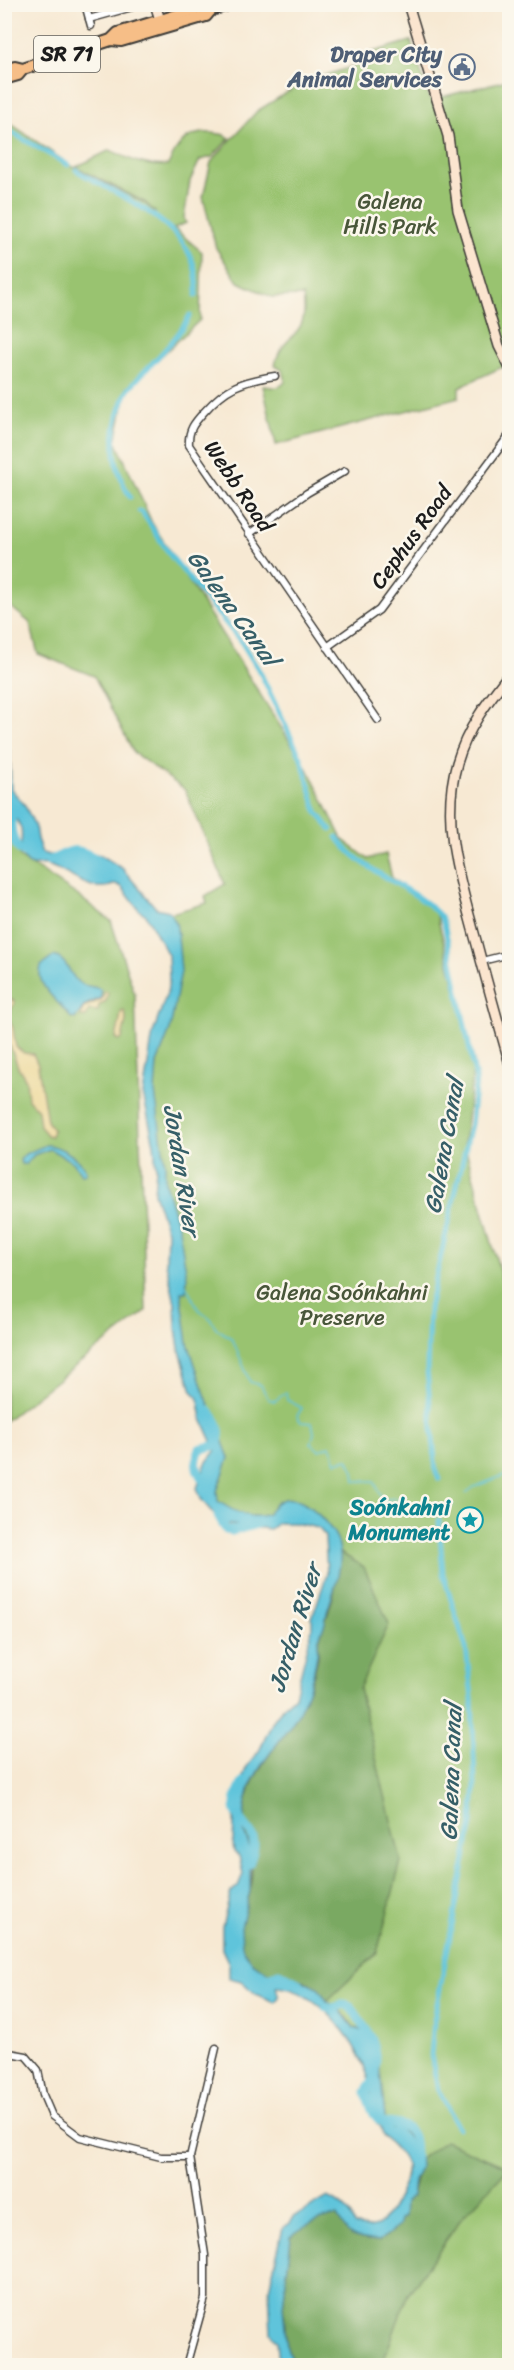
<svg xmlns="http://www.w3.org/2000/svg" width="514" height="2370" font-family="Sriracha,sans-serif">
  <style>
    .green { fill: #99c370; stroke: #5a7046; stroke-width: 1.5 }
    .forest { fill: #7aa962; stroke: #4b623f; stroke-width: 1.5 }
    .sand { fill: #eeda9e; stroke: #857b5d; stroke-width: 1.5 }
    .water { fill: #5ec4db; stroke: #3d707c; stroke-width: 1.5 }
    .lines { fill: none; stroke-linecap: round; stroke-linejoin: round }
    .stream { stroke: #5ec4db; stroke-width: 1.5 }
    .canal { stroke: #5ec4db; stroke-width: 5 }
    .river { stroke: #5ec4db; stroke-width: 9 }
    .street-casing { stroke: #3d3b37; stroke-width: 9 }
    .secondary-casing { stroke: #3d3b37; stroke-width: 12 }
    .primary-casing { stroke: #3d3b37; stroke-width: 14 }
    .street { stroke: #fff; stroke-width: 6 }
    .secondary { stroke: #fbe5cf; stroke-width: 9 }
    .primary { stroke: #f6be87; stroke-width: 10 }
    .labels { text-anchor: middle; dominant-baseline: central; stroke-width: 5; stroke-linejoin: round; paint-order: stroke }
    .shield { fill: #fbf7ec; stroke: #5f5e5a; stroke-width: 1.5 }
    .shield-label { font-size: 21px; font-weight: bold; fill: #1c1c1c }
    .service-label { font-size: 22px; font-weight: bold; fill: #4e5e75; stroke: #fbf7ec; text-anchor: end }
    .park-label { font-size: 22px; fill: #485639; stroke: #fbf7ec }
    .street-label { font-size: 22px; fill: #1c1c1c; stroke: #fbf7ec }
    .culture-label { font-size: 22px; font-weight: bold; fill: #0d838f; stroke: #fbf7ec; text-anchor: end }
    .water-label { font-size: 24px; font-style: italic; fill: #365f68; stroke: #fbf7ec }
  </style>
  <rect width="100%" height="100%" fill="#fbf7ec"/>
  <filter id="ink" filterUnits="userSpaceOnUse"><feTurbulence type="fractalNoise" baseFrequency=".0167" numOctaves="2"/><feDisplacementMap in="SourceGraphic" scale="12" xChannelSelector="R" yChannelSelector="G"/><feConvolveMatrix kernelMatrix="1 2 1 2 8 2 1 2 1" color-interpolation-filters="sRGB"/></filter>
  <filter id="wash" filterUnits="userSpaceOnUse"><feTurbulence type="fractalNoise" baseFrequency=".008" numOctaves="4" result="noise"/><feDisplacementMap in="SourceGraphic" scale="24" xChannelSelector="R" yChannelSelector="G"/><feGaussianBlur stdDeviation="1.35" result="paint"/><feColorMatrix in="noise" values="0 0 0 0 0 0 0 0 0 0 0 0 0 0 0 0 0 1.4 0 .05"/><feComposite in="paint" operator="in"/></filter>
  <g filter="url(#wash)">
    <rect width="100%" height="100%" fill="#f7e9d3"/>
    <g class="green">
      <path d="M411 41 430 100 507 80 510 89 509 364 459 387V397L276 445 263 386C273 386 277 391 285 382 285 373 283 369 275 366 281 331 310 341 303 296L272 297 238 282 216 248 203 197 211 162 257 111 304 82 370 61 369 53Z"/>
      <path d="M4 119 73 167 144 203 156 213 145 202 76 167 110 150C129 159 146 168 168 165 177 145 187 131 211 133 218 134 224 133 230 138L212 157 200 160 190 181 184 218 186 223 174 228 202 252 200 320 127 388 116 441 152 523 311 775 342 839 368 859 386 854 392 878 436 912 474 1061 464 1143 510 1308 509 2365H287L281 2312 355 2232 386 2228 399 2208 412 2142 401 2129 392 2128 386 2123 360 2029 354 2028 347 2017 325 2002 298 1709 337 1555 319 1517 258 1521 220 1508 212 1492 222 1435 219 1426 210 1413 190 1361 163 1190 153 1085 178 958 168 914 207 903 205 896 225 884 185 790 134 753 94 676 38 654 30 623 5 602Z"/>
      <polygon points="5,819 20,857 77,895 111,921 135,995 146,1311 5,1421"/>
    </g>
    <g class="forest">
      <path d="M339 1552 364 1567 389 1624 359 1689 401 1861 377 1953 327 2001C324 1998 322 1993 319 1990 299 1969 258 1985 243 1949 235 1931 247 1909 250 1891 252 1881 252 1865 252 1855 252 1846 245 1838 244 1829 242 1818 246 1800 250 1789 260 1762 281 1742 296 1717 306 1699 314 1677 318 1657 319 1651 317 1645 319 1640 329 1612 339 1583 339 1552Z"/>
      <path d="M445 2141 509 2168 461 2219 407 2296 382 2365H293L287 2348 283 2307 291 2237C297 2227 326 2215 337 2216 349 2239 355 2238 379 2241L399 2225 405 2202 412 2196C414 2184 420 2172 418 2160Z"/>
    </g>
    <g class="sand">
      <polygon points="105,991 108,993 106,1001 99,1005 98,1011 89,1010 86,1017 81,1017 83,1008 102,999"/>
      <polygon points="8,1000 13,1000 15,1003 7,1015 13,1028 16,1047 24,1053 33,1054 38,1065 47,1121 53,1130 51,1136 47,1135 40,1126 38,1110 28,1099 26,1080 18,1067 5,1032 5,1003"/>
      <path d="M124 1011C129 1019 123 1030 122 1039L119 1041 116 1038C118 1028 120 1022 121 1012Z"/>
    </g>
    <g class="water">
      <path d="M4 736 10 754 11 789 24 804 35 826 37 839 42 853 58 857 75 851 101 855 122 868 156 908 169 911 176 922 178 936 181 971 170 1030 157 1063 155 1092 165 1164V1183L179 1229 187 1277 186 1292H181L188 1343 202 1386 229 1458 217 1491 218 1501C231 1510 252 1521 268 1514 286 1478 320 1513 334 1533 348 1556 335 1586 328 1609 326 1614 326 1621 324 1626 322 1631 318 1639 318 1643 317 1667 308 1696 296 1717 281 1742 259 1762 249 1790 246 1801 242 1819 244 1831 247 1841 252 1851 254 1862L250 1868V1891L241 1927 242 1946 244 1952 253 1963 275 1976 301 1980 319 1989 327 2001 339 2009 354 2028 367 2032C383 2057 381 2094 386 2123L392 2128 395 2126C408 2133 420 2153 420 2167 419 2172 415 2177 414 2181 413 2186 413 2192 412 2196L405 2202 404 2217 400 2219V2225L379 2241C353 2238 350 2240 337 2216 328 2215 297 2229 291 2237L283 2307 287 2348 293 2365H279L277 2341 271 2333 269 2289 283 2228 290 2223 294 2217 328 2197C341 2203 351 2211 354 2225 361 2228 368 2230 376 2226 389 2220 410 2178 406 2165 402 2153 391 2144 383 2136L381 2127C365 2114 374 2097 369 2080 358 2042 318 1988 276 1987L279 1997 275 2002 256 1994 241 1981 229 1978V1964L222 1949V1926L231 1892 238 1886 243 1874 239 1856 234 1852 233 1843 235 1802 246 1768 259 1751 273 1721 284 1706 295 1696 312 1629V1618L327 1574 325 1537 322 1532 318 1528 294 1523H278L270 1529 222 1524 201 1499 197 1488 206 1463 216 1450 202 1419 198 1397 192 1391 179 1348 176 1328 175 1303 166 1263 167 1231 154 1193 156 1168 154 1144 143 1094 153 1033 167 993 169 980 168 955 146 915 139 910 122 887 116 884C90 896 71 872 47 865 39 863 32 869 26 861 16 850 25 835 20 826 18 822 15 818 13 814L5 813Z"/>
      <path d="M54 956C68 960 69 974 78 982 85 988 95 985 101 990V998L85 1005 75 1019 71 1018C61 1002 34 987 41 966Z"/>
      <path d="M46 1145C59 1145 81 1159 86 1171L85 1174H81L74 1163 50 1149 34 1155 26 1164H21L20 1160 25 1154Z"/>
    </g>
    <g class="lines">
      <g class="stream">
        <path d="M186 1285 198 1309 208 1316 217 1329 232 1338 250 1382 261 1385 268 1399 275 1401 286 1392 287 1400 302 1408 297 1416 301 1422 312 1423 314 1433 311 1444 319 1450 330 1446 336 1462 348 1459 354 1471 355 1481H374L383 1500 397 1498C408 1521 432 1510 453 1505"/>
        <polyline points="466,1493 474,1487 510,1473"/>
      </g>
      <g class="canal">
        <polyline points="4,128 68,165"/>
        <path d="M76 170C123 200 206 227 196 296"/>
        <path d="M130 497C115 471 110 445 118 416 121 408 123 398 128 390 149 364 175 344 190 315"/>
        <polyline points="139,511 142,512 170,555 242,643 260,672 301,758 317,812 331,830"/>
        <path d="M337 837C359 871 414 886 441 917L445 928 476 1080 471 1124 429 1308 427 1370 436 1473 439 1479"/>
        <polyline points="439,1521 443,1574 466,1648 472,1697 475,1785 472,1822 434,2020 431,2055 438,2090 458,2128"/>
      </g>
      <g class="river">
        <path d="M16 804C9 817 9 835 18 848 21 851 26 854 30 857"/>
        <path d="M48 861C70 853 71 844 95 858"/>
        <path d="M207 1409C217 1420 223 1429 217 1445L200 1449C193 1464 197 1473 207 1485"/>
        <polyline points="218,1515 226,1530 233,1531 257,1524"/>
        <path d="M244 1781C219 1820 254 1821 254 1845 254 1851 251 1858 249 1864"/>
        <polyline points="262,1980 279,1973 300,1984"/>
        <path d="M326 2007 330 2009 345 2004 352 2008 372 2039 376 2060 373 2081 366 2092C369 2102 372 2115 381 2121 386 2124 394 2123 399 2125 418 2129 415 2150 414 2164"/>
      </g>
    </g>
  </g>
  <g filter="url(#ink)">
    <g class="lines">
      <g class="street-casing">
        <g id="street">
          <polyline points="85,4 91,26"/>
          <polyline points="89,19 143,4"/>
          <path d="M275 376C242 381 226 387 204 412 194 423 188 430 189 445L378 720"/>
          <polyline points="249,534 307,493 345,471"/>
          <polyline points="327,647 379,610 510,434"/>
          <polyline points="482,961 510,954"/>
          <polyline points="4,2052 26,2056 38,2070 43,2095 52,2116 80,2137 161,2157 190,2157"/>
          <polyline points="186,2366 205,2298 205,2255 190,2157 216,2048"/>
        </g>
      </g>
      <g class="secondary-casing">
        <g id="secondary">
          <polyline points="155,4 160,20"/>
          <polyline points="408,4 448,136 458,210 499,346 510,368"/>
          <path d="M510 673C488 701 467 728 457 763 440 822 460 880 475 937 486 979 498 1022 510 1064"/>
        </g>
      </g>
      <g class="primary-casing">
        <g id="primary">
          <polyline points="111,40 121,41 206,16 211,10"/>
          <polyline points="4,70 15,67 23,69 111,40 118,33 203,7 211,10 231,4"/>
          <polyline points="4,79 18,75 23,69"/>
        </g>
      </g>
      <use href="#street" class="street"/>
      <use href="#secondary" class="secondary"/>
      <use href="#primary" class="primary"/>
    </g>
  </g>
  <defs>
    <g id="civic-ring" transform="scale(1.35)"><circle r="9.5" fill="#fbf7ec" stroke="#5c6f8a" stroke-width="1.5"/><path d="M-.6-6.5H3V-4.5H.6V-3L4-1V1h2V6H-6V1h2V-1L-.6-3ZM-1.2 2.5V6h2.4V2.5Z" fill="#5c6f8a"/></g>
    <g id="sight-ring" transform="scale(1.35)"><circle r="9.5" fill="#fbf7ec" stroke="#0f9aa8" stroke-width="1.5"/><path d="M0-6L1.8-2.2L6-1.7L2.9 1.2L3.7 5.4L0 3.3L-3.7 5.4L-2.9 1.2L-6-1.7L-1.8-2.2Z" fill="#0f9aa8"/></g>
  </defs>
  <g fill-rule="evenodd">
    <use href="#civic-ring" x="462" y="67"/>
    <use href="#sight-ring" x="470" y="1520"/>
  </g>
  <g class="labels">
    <rect class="shield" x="34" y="36" width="66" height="36" rx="4.5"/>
    <g class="shield-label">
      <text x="67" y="54">SR 71</text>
    </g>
    <g class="service-label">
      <text x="442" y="54">Draper City<tspan x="442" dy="25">Animal Services</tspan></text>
    </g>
    <g class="park-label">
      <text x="390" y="201">Galena<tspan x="390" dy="25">Hills Park</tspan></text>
      <text x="342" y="1292">Galena Soónkahni<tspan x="342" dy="25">Preserve</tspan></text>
    </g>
    <g class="street-label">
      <text transform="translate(239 486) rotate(56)">Webb Road</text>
      <text transform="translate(411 537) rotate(-54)">Cephus Road</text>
    </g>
    <g class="culture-label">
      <text x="450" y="1507">Soónkahni<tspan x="450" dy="25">Monument</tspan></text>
    </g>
    <g class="water-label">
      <text transform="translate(233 608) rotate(54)">Galena Canal</text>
      <text transform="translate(444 1146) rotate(-80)">Galena Canal</text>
      <text transform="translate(182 1170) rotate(81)">Jordan River</text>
      <text transform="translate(295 1628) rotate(-73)">Jordan River</text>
      <text transform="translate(451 1772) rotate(-88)">Galena Canal</text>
    </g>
  </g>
  <rect width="514" height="2370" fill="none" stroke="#fbf7ec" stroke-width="24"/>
</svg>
